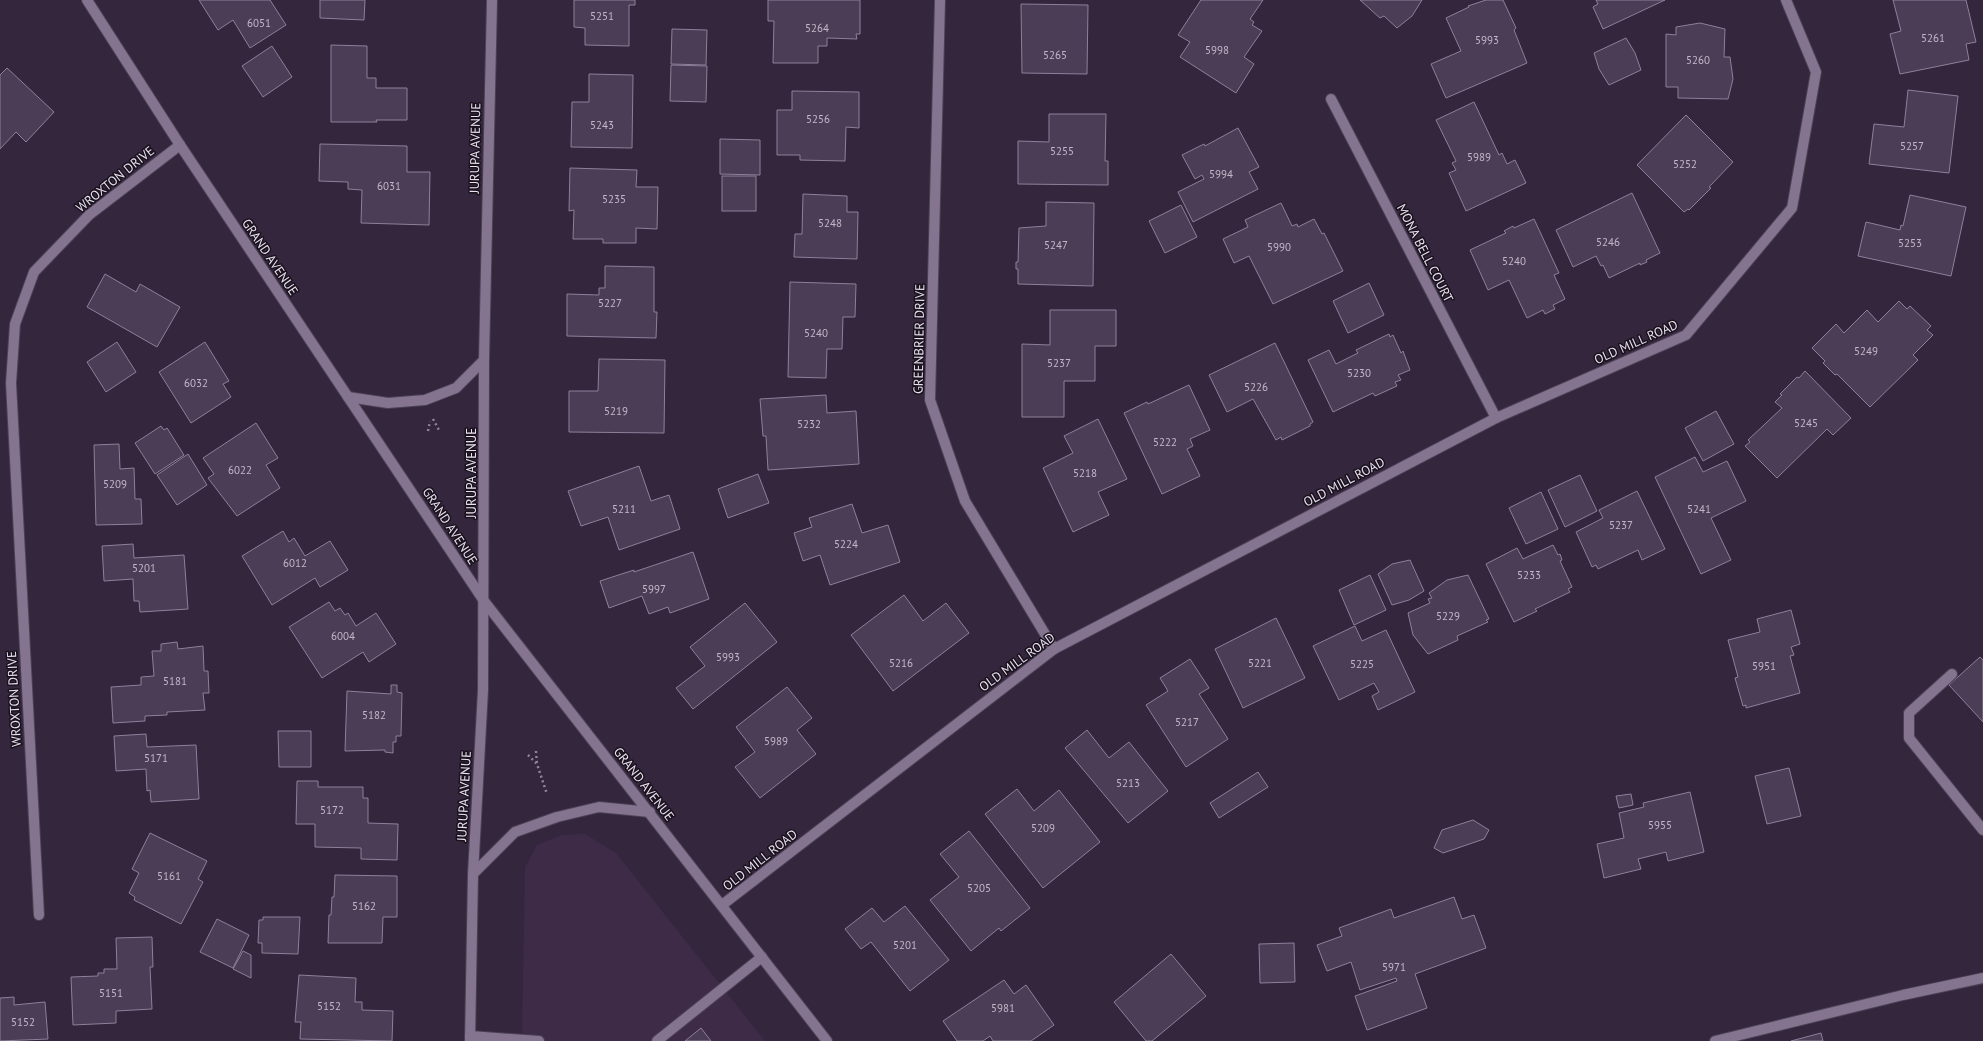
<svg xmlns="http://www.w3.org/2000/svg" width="1983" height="1041" font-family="'PT Sans',sans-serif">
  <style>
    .built { fill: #3d2b48 }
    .building { fill: #4b3d55; stroke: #907f9b }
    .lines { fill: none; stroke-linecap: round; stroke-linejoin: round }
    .lane-casing { stroke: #4d4155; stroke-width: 12 }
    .street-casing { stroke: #4d4155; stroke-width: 12 }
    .secondary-casing { stroke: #4d4155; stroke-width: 12 }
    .path { stroke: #908598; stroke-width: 2.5; stroke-dasharray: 2 3; stroke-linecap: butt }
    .lane { stroke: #84748f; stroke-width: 10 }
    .street { stroke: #84748f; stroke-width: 10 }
    .secondary { stroke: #84748f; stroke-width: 10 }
    .labels { text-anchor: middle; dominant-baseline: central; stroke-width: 3; stroke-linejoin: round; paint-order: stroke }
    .number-label { font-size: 11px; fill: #c2b7c9 }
    .street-label { font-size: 13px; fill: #e9e0f0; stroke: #19121d }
  </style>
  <rect width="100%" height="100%" fill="#34263d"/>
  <polygon class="built" points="585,834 616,853 765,1041 522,1041 525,867 537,845 562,835"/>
  <g class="building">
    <polygon points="199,0 270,0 286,25 250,48 233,20 218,30"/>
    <polygon points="320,0 365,0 364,20 320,18"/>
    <polygon points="574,0 635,0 635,5 629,5 629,46 585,45 585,28 574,27"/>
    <polygon points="768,0 860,0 860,34 856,34 857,39 827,38 827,46 818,46 818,63 773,63 774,21 768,21"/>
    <polygon points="1201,0 1263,0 1250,19 1254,22 1252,25 1262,31 1244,57 1254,64 1236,93 1180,57 1190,42 1178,35"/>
    <polygon points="1360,0 1422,0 1412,16 1397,28 1384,16 1380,18"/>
    <polygon points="1486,0 1503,0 1516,28 1514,30 1527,63 1446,98 1431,64 1461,51 1446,18 1469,7 1468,6"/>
    <polygon points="1596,0 1665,0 1603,29 1593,7 1598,4"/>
    <polygon points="1893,0 1966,0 1976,42 1966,44 1969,60 1900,74 1890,34 1901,31"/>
    <polygon points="1021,4 1088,5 1087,74 1022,73"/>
    <polygon points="1700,23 1725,29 1724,57 1730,57 1733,79 1728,99 1678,98 1678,87 1666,87 1666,34 1676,35 1676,27"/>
    <polygon points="672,29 707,30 706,65 671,64"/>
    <polygon points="1626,38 1635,53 1641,70 1609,85 1599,69 1594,53"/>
    <polygon points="331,45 367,46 367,78 376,78 376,88 407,88 407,120 376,120 377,122 331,122"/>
    <polygon points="272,46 292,77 263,97 242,66"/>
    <polygon points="671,65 707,66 706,102 670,101"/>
    <polygon points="7,68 54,112 26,142 16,132 0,149 0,75"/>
    <polygon points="589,74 633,75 632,148 571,147 572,102 589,102"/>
    <polygon points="1908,90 1958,96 1949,173 1869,164 1874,124 1904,127"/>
    <polygon points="792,91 859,92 859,128 846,127 845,161 800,160 800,155 777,155 777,110 792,110"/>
    <polygon points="1474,102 1499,155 1502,153 1507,164 1515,160 1526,183 1466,211 1449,173 1456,170 1452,163 1456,161 1436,120"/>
    <polygon points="1049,114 1106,114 1105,161 1108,161 1108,185 1018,184 1018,141 1049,142"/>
    <polygon points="1686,115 1733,162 1709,187 1711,188 1689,210 1688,209 1684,212 1637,165"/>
    <polygon points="1238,128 1259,167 1249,172 1258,189 1193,222 1178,192 1204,179 1202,175 1195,179 1182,155 1204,144 1205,146"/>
    <polygon points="720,139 760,140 760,175 720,174"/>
    <polygon points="320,144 407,146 407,172 430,172 429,225 361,223 362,190 348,189 348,182 319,181"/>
    <polygon points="570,168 637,170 636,187 658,187 657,229 636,228 636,243 603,243 603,239 573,239 574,210 569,211"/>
    <rect x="722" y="176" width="34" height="35"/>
    <polygon points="1632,193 1660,253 1646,260 1647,262 1640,265 1640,263 1609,278 1603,265 1601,266 1596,256 1573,267 1556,230"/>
    <polygon points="803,194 847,196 847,212 858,212 857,259 794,257 795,234 802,234"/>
    <polygon points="1910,195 1966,207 1951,276 1858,256 1866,222 1900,230 1901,225 1903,226"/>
    <polygon points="1046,202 1094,203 1093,286 1018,284 1018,269 1016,269 1016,262 1018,262 1019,228 1046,226"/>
    <polygon points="1281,203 1292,226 1297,224 1298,227 1314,219 1322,234 1324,233 1343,271 1273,304 1249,256 1234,263 1223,239 1248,227 1245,220"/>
    <polygon points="1181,205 1197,237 1165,253 1149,221"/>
    <polygon points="1534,219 1559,273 1554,275 1565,299 1553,305 1555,309 1545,314 1543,310 1527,318 1509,280 1488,290 1470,250 1506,233 1504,231 1513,226 1514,228"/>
    <polygon points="605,266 654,267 654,312 657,312 656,338 567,336 567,294 599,295 599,288 605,288"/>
    <polygon points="105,274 136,292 140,284 180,307 157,347 87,307"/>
    <polygon points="790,282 856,284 855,317 843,317 842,349 827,349 826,378 788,377"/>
    <polygon points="1369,283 1384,315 1348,333 1333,301"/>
    <polygon points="1899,301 1907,309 1910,306 1931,326 1927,330 1933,335 1913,355 1918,360 1870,407 1837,374 1835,375 1823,363 1825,361 1812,348 1836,324 1844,333 1867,310 1878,322"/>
    <polygon points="1050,310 1116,310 1116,346 1095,346 1095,381 1064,381 1064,417 1022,417 1022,344 1050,345"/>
    <polygon points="1389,334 1390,337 1393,335 1401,353 1403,351 1410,370 1398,375 1401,380 1395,382 1397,386 1375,396 1373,393 1333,412 1308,360 1329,350 1336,364 1358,353 1356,350"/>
    <polygon points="117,342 136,372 106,392 87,362"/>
    <polygon points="205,342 229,381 223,384 231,397 191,423 159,372"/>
    <polygon points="1275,343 1313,422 1310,424 1310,426 1282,440 1281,437 1276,440 1253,399 1227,412 1209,375"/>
    <polygon points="599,359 665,360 664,433 569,432 569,391 598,391"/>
    <polygon points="1805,371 1851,418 1833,435 1827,429 1777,478 1745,446 1750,442 1748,440 1782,408 1775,402 1782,395 1780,394 1797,377 1799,378"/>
    <polygon points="1189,385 1210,430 1190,439 1193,446 1187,449 1200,476 1162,494 1124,413 1147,402 1148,404"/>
    <polygon points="826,395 827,413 856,411 859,464 768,470 766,436 763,436 760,399"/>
    <polygon points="1716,411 1734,444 1703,461 1685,428"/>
    <polygon points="1098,419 1127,479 1098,492 1109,515 1073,532 1043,468 1073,453 1064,436"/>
    <polygon points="256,423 278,458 266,465 280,488 237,516 208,478 214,474 203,458"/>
    <polygon points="161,426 164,430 167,428 184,455 155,474 135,443"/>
    <polygon points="119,444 120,469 134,468 135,499 141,499 142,524 96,525 94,445"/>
    <polygon points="188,454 207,485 177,505 157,475"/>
    <polygon points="1695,457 1703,472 1727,461 1746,501 1711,518 1731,560 1701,574 1655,477"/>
    <polygon points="639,466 651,501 669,495 680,529 619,550 608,517 581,526 568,491"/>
    <polygon points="758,474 769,503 728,518 718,489"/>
    <polygon points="1580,475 1597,511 1565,527 1548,490"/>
    <polygon points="1637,491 1665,549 1642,560 1638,550 1598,569 1596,565 1592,567 1576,532 1603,518 1599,510"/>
    <polygon points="1541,492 1558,529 1526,544 1509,508"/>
    <polygon points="852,504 862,533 888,525 900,562 830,585 820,555 803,561 794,533 812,527 809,518"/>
    <polygon points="283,531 289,542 294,538 305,556 330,541 348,570 320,587 315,578 272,605 242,556"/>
    <polygon points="133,544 134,558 184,555 188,609 140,612 139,601 134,601 133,579 104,581 102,546"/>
    <polygon points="1553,545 1558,555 1560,554 1562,560 1560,561 1572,587 1568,589 1570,592 1535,609 1537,611 1514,622 1486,564 1517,548 1523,559"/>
    <polygon points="693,552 709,599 670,613 668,607 649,614 642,596 609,608 600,581 634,570 634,572"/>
    <polygon points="1410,560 1424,591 1409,600 1392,605 1378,574 1392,564"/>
    <polygon points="1370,575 1386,610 1354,625 1339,590"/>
    <polygon points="1468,575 1489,619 1486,620 1488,622 1457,636 1458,640 1428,654 1413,635 1408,613 1430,603 1428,599 1432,598 1429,593 1447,580"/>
    <polygon points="904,595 923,621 946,603 969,633 893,691 851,635"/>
    <polygon points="329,602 335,611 340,608 345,615 348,613 356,626 376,613 396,644 369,662 363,652 322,678 289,627"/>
    <polygon points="745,603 777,642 693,709 676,688 705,666 690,647"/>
    <polygon points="1791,610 1800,644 1791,647 1794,655 1790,656 1800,693 1746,708 1746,705 1743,706 1735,678 1738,677 1728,640 1760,632 1757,619"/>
    <polygon points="1276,618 1305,678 1243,708 1215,649"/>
    <polygon points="1355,626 1362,641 1386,630 1415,692 1378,710 1372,696 1379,692 1374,683 1339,700 1313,646"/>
    <polygon points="177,642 178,649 203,646 204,671 208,671 209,693 203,693 205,710 167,712 167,715 145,716 145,721 113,723 111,687 141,685 141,677 154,676 152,651 161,651 161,644"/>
    <polygon points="1980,657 1983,660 1983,722 1949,685"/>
    <polygon points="1190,659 1209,688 1199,694 1228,739 1186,767 1146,705 1168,691 1160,678"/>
    <polygon points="391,685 397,685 397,692 402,693 401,736 396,736 396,742 393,742 393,753 385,752 385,750 345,751 347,691 391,694"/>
    <polygon points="787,687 812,718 797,730 816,754 760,798 735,767 755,752 736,727"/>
    <polygon points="1087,730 1109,758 1129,742 1168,791 1128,823 1065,748"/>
    <polygon points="278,731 311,731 311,767 279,767"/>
    <polygon points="146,734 147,747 196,745 199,799 151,802 150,790 147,791 146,769 116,771 114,736"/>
    <polygon points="1789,768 1801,816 1767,824 1755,776"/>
    <polygon points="1258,772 1268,787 1219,818 1210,803"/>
    <polygon points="297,781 318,781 318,787 363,787 363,798 368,798 368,823 398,824 397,860 361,859 361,848 315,847 315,824 296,824"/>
    <polygon points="1017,789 1034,811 1059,790 1100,842 1043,888 985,814"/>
    <polygon points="1690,792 1704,852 1668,861 1666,852 1638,859 1641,869 1604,878 1597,844 1624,838 1619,813 1644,807 1643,803"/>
    <polygon points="1631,794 1633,805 1619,808 1616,796"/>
    <polygon points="1473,820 1489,830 1484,839 1443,853 1434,848 1442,830"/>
    <polygon points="969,831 1030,908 1001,931 999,928 971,951 930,900 959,877 940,854"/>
    <polygon points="150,833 207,861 198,879 203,882 181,924 134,900 135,897 129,893 139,873 132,869"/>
    <polygon points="335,875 397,876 397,917 383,917 382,943 328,943 329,915 331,915 332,897 334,897"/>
    <polygon points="1454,897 1462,919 1474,915 1486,948 1415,974 1427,1008 1367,1030 1355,996 1397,981 1396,978 1360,990 1351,962 1327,971 1317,945 1342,936 1339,928 1391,909 1394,918"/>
    <polygon points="905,906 949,960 910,991 871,942 861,949 845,929 872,908 884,922"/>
    <polygon points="263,917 300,917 298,954 262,953 262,943 258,943 259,920 263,920"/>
    <polygon points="217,919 249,935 233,968 200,952"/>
    <polygon points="152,937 153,967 150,967 152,1009 116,1011 116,1023 73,1025 71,977 98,976 98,973 104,973 104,969 117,969 116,938"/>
    <polygon points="1294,943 1295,982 1260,983 1259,944"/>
    <polygon points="243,951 251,955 251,978 233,969"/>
    <polygon points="1171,954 1206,996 1152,1041 1146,1041 1114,1002"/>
    <polygon points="299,975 356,978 355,1002 362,1002 362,1010 393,1011 392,1041 300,1039 301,1022 295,1022"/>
    <polygon points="1004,980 1014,994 1026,985 1054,1025 1031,1041 993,1041 990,1036 983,1041 957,1041 943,1021"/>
    <polygon points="14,997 14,1005 45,1002 48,1039 0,1041 0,998"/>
    <polygon points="701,1028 711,1041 685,1041"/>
    <polygon points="1821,1033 1823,1041 1791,1041"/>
  </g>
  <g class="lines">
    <g class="lane-casing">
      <g id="lane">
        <polyline points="1952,674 1909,713 1909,738 1983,830"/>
        <polyline points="470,1036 539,1041"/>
        <polyline points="657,1041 762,957"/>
        <polyline points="1715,1041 1903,995 1983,978"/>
      </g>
    </g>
    <g class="street-casing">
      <g id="street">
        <polyline points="940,0 930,400 965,501 1054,649"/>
        <polyline points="1331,99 1496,418"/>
        <polyline points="722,905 1054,649 1496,418 1686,335 1792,208 1816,72 1786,0"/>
        <polyline points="39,915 11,383 15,324 34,272 89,215 180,145"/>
      </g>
    </g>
    <g class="secondary-casing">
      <g id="secondary">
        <polyline points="87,0 180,145 484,601 827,1041"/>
        <polyline points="348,397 388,403 425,400 456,388 484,360"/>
        <polyline points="473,874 515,832 557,817 599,807 650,812"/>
        <polyline points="470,1041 473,874 483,690 484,360 492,0"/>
      </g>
    </g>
    <g class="path">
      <polyline points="433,419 439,430"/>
      <polyline points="428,431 430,421"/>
      <polyline points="536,751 537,764"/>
      <polyline points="528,755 537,764 547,794"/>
    </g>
    <use href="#lane" class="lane"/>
    <use href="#street" class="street"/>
    <use href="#secondary" class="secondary"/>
  </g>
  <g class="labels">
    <g class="number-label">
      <text x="602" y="16">5251</text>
      <text x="259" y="23">6051</text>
      <text x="817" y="28">5264</text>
      <text x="1933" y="38">5261</text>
      <text x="1487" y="40">5993</text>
      <text x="1217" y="50">5998</text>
      <text x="1055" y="55">5265</text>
      <text x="1698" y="60">5260</text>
      <text x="818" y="119">5256</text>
      <text x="602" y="125">5243</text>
      <text x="1912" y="146">5257</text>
      <text x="1062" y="151">5255</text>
      <text x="1479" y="157">5989</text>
      <text x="1685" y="164">5252</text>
      <text x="1221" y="174">5994</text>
      <text x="389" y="186">6031</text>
      <text x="614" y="199">5235</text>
      <text x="830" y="223">5248</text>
      <text x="1608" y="242">5246</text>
      <text x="1910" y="243">5253</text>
      <text x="1056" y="245">5247</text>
      <text x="1279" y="247">5990</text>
      <text x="1514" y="261">5240</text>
      <text x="610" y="303">5227</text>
      <text x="816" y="333">5240</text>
      <text x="1866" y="351">5249</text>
      <text x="1059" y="363">5237</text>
      <text x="1359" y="373">5230</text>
      <text x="196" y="383">6032</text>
      <text x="1256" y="387">5226</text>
      <text x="616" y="411">5219</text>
      <text x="1806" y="423">5245</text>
      <text x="809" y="424">5232</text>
      <text x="1165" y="442">5222</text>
      <text x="240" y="470">6022</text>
      <text x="1085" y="473">5218</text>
      <text x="115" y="484">5209</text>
      <text x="624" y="509">5211</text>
      <text x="1699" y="509">5241</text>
      <text x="1621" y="525">5237</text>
      <text x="846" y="544">5224</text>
      <text x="295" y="563">6012</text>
      <text x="144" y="568">5201</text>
      <text x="1529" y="575">5233</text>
      <text x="654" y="589">5997</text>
      <text x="1448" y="616">5229</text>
      <text x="343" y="636">6004</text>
      <text x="728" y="657">5993</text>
      <text x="901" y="663">5216</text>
      <text x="1260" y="663">5221</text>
      <text x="1362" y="664">5225</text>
      <text x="1764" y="666">5951</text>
      <text x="175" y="681">5181</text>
      <text x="374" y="715">5182</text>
      <text x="1187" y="722">5217</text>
      <text x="776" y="741">5989</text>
      <text x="156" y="758">5171</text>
      <text x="1128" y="783">5213</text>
      <text x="332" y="810">5172</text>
      <text x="1660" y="825">5955</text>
      <text x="1043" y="828">5209</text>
      <text x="169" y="876">5161</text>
      <text x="979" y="888">5205</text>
      <text x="364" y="906">5162</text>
      <text x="905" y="945">5201</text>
      <text x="1394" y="967">5971</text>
      <text x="111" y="993">5151</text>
      <text x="329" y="1006">5152</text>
      <text x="1003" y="1008">5981</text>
      <text x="23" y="1022">5152</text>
    </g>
    <g class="street-label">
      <text transform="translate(475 148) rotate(-89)">JURUPA AVENUE</text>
      <text transform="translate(115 179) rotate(-39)">WROXTON DRIVE</text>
      <text transform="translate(1425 253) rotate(63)">MONA BELL COURT</text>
      <text transform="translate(270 257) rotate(56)">GRAND AVENUE</text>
      <text transform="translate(919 339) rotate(-89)">GREENBRIER DRIVE</text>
      <text transform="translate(1636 342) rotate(-24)">OLD MILL ROAD</text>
      <text transform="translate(471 473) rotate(-90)">JURUPA AVENUE</text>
      <text transform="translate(1344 482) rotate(-28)">OLD MILL ROAD</text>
      <text transform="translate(450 526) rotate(57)">GRAND AVENUE</text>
      <text transform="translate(1017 662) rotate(-36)">OLD MILL ROAD</text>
      <text transform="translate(14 699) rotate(-93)">WROXTON DRIVE</text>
      <text transform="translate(644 784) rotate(52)">GRAND AVENUE</text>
      <text transform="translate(464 796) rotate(-87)">JURUPA AVENUE</text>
      <text transform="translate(760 860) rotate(-38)">OLD MILL ROAD</text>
    </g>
  </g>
</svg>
